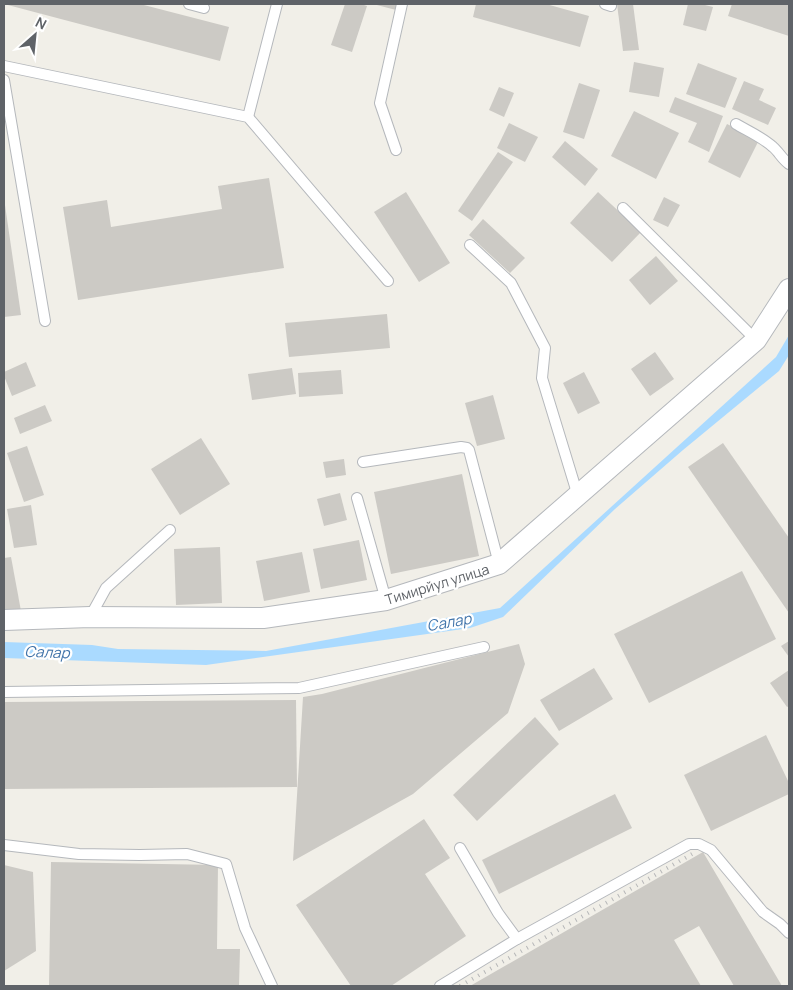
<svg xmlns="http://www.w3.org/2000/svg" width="793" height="990" font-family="Manrope,sans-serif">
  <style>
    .water { fill: #aadaff }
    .building { fill: #cccac5 }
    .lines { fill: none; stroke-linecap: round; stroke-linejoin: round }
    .lane-casing { stroke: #b5b8bc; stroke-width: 12 }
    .street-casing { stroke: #b5b8bc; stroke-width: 22 }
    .lane { stroke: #fff; stroke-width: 10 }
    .street { stroke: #fff; stroke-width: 20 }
    .rail { stroke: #b6b7b8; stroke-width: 4; stroke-dasharray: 1 6; stroke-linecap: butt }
    .labels { text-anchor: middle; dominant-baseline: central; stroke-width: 4.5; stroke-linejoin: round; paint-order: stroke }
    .street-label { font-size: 14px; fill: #5f6368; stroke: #fff }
    .water-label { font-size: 15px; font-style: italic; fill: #4174aa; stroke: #fff }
  </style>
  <rect width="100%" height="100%" fill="#f1efe8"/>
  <polygon class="water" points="789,335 789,355 779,371 683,450 615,509 503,617 470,628 206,665 4,658 4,642 92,645 118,649 266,651 500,608 776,357"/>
  <g class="building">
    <polygon points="4,4 140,4 229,27 220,61"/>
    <polygon points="345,4 361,4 367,6 352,52 331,45"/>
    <polygon points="373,4 398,4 396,10"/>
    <polygon points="476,4 546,4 589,16 580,47 473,17"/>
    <polygon points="617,4 633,4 639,50 623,51"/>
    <polygon points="688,4 701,4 713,7 706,31 683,25"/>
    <polygon points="732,4 789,4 789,36 728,16"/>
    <polygon points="634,62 664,68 659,97 629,92"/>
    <polygon points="698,63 737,78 725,108 686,94"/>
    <polygon points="744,81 764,89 759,100 776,108 768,125 732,109"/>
    <polygon points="579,83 600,90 584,139 563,132"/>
    <polygon points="499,87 514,93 504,117 489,110"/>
    <polygon points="675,97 723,116 709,152 688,142 697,123 669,112"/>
    <polygon points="634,111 679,133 656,179 611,156"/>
    <polygon points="509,123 538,137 525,162 497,148"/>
    <polygon points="727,124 759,140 740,178 708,162"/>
    <polygon points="565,141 598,169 585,186 552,157"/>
    <polygon points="498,152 513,162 472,221 458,211"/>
    <polygon points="269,178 284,268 78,300 63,207 107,200 111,227 222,209 218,186"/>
    <polygon points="406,192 450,263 419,282 374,212"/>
    <polygon points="598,192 641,232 612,262 570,223"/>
    <polygon points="664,197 680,205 668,227 653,220"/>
    <polygon points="4,205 5,205 21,315 4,317"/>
    <polygon points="483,219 525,258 510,273 469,235"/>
    <polygon points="656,256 678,281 650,305 629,280"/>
    <polygon points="387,314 390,348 289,357 285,323"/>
    <polygon points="655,352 674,379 650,396 631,369"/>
    <polygon points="26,362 36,386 12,396 4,376 4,372"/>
    <polygon points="292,368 296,394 252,400 248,374"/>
    <polygon points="341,370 343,394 299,397 298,373"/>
    <polygon points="584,372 600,403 578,414 563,383"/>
    <polygon points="493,395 505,439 477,446 465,403"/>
    <polygon points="45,405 52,421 20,434 14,418"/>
    <polygon points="201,438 230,484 180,515 151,469"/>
    <polygon points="723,443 789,538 789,613 688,467"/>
    <polygon points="27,446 44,495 24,502 7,453"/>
    <polygon points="344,459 346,475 326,478 323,462"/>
    <polygon points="462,474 479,556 391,574 374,492"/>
    <polygon points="340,493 347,520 324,526 317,499"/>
    <polygon points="31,505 37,545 14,548 7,509"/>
    <polygon points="359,540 367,580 321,589 313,549"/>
    <polygon points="220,547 222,603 176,605 174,549"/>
    <polygon points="302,552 310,592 264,601 256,561"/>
    <polygon points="11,557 21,611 4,614 4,558"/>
    <polygon points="742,571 776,639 649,703 614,634"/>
    <polygon points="789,641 789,657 781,646"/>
    <polygon points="519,644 525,664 508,713 413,794 293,861 303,697 322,694"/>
    <polygon points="594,668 613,699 559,731 540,700"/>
    <polygon points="789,670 789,706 787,707 770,683"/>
    <polygon points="296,700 297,787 4,789 4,702"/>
    <polygon points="535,717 559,744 477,821 453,795"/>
    <polygon points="766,735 789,783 789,794 711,831 684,775"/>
    <polygon points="615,794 632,828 499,894 482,860"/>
    <polygon points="424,819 450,858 425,874 466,936 391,986 351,986 296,905"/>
    <polygon points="703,852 782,986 734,986 699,926 674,940 701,986 470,986"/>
    <polygon points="51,862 218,865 217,949 240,949 239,986 49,986"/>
    <polygon points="4,865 33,872 36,951 4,971"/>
  </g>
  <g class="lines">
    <g class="lane-casing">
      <g id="lane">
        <polyline points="189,4 204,8"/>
        <polyline points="605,4 611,6"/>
        <polyline points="4,66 248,117 388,281"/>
        <polyline points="4,80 45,321"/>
        <polyline points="248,117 277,4"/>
        <path d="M736 124C748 131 762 137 773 147 779 152 782 159 789 164"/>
        <polyline points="396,150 380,103 402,4"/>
        <polyline points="623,208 756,340"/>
        <polyline points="470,245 511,283 545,348 542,378 578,496"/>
        <polyline points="363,462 461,447 467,448 469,450 499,564"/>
        <polyline points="357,498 386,600"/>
        <polyline points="90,617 106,588 170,530"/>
        <polyline points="4,692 299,688 484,647"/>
        <polyline points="4,845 79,854 140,855 187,854 226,864 245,928 272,986"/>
        <polyline points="460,848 498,913 517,939 689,844 699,844 711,850 763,912 780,924 789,933"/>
        <polyline points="440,986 517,939"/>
      </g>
    </g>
    <g class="street-casing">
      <polyline id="street" points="4,620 90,617 263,618 386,600 499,564 756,340 789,289"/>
    </g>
    <use href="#lane" class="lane"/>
    <use href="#street" class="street"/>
    <polyline class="rail" points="460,986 692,854"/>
  </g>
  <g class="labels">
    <g class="street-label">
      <text transform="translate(437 584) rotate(-17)">Тимирйул улица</text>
    </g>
    <g class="water-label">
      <text transform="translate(449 622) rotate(-10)">Салар</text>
      <text transform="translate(47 652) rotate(2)">Салар</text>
    </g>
  </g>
  <rect width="793" height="990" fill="none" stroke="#5f6368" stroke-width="10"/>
  <g transform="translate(35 35) rotate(27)" stroke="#ffffff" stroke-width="4" paint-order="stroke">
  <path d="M0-4L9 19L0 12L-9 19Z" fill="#5f6368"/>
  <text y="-8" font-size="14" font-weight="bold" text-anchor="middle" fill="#5f6368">N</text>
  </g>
</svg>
